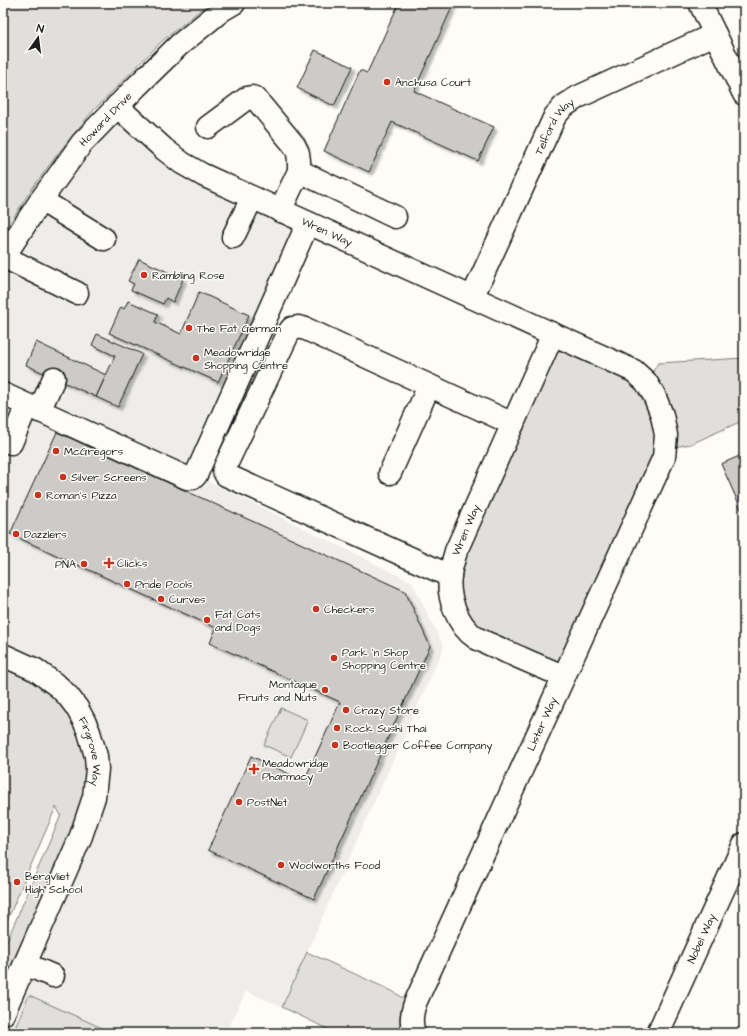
<svg xmlns="http://www.w3.org/2000/svg" width="747" height="1036" font-family="'Architects Daughter',sans-serif">
  <style>
    .built { fill: #eeede9 }
    .green { fill: #e0dfdb; stroke: #7e7e7c }
    .building { fill: #cccbc8; stroke: #1c1c1c; filter: url(#shadow) }
    .lines { fill: none; stroke-linecap: round; stroke-linejoin: round }
    .minor-casing { stroke: #1c1c1c; stroke-width: 25 }
    .minor { stroke: #fdfcf7; stroke-width: 22 }
    .poi-dot { fill: #c8321e; stroke: #fdfcf7; stroke-width: 1.5 }
    .labels { text-anchor: middle; dominant-baseline: central; stroke-width: 3; stroke-linejoin: round; paint-order: stroke }
    .poi-label { font-size: 11px; fill: #1c1c1c; stroke: #fdfcf7; text-anchor: start }
    .street-label { font-size: 11px; fill: #1c1c1c; stroke: #fdfcf7 }
  </style>
  <defs>
    <filter id="shadow"><feDropShadow dx="3.5" dy="3.5" stdDeviation="1" flood-color="#0004"/></filter>
  </defs>
  <rect width="100%" height="100%" fill="#fdfcf7"/>
  <filter id="ink" filterUnits="userSpaceOnUse"><feTurbulence type="fractalNoise" baseFrequency=".025" numOctaves="2"/><feDisplacementMap in="SourceGraphic" scale="8" xChannelSelector="R" yChannelSelector="G"/><feConvolveMatrix kernelMatrix="1 2 1 2 8 2 1 2 1" color-interpolation-filters="sRGB"/></filter>
  <g filter="url(#ink)">
    <polygon class="built" points="117,106 164,149 308,223 196,475 412,582 444,647 282,1007 246,991 226,1033 3,1033 3,1014 81,836 3,655 3,258"/>
    <g class="green">
      <polygon points="3,3 138,3 143,6 146,3 209,3 161,42 91,113 56,156 29,193 3,234"/>
      <polygon points="553,334 634,371 666,435 564,676 476,637 450,588"/>
      <polygon points="744,358 744,420 691,444 674,447 650,376 658,363"/>
      <polygon points="3,655 59,687 97,769 3,1014 3,950 61,815 56,807 3,930"/>
      <polygon points="281,708 308,720 291,757 264,745"/>
      <path d="M307 952 392 991 405 999C400 1013 398 1018 402 1033H336L282 1007Z"/>
      <polygon points="29,995 113,1033 13,1033"/>
    </g>
    <g class="building">
      <polygon points="399,3 454,3 414,91 494,127 478,161 392,122 369,172 324,151 360,70 367,73"/>
      <polygon points="315,50 352,67 334,106 297,88"/>
      <polygon points="139,259 183,279 173,302 166,298 163,304 131,290 134,284 128,281"/>
      <polygon points="199,292 249,315 218,382 109,333 121,307 124,309 128,301 158,314 155,322 181,334"/>
      <polygon points="97,334 142,354 118,407 96,397 115,356 92,345"/>
      <polygon points="36,342 106,375 96,397 26,365"/>
      <polygon points="57,432 405,591 430,646 314,899 208,850 251,756 304,781 340,702 210,643 216,628 10,534"/>
      <polygon points="744,454 744,511 742,511 721,464"/>
    </g>
    <g class="lines">
      <g class="minor-casing">
        <g id="minor">
          <polyline points="700,3 744,94"/>
          <path id="s1" d="M117 106 164 149 182 163 203 175 634 371 646 382 654 395 662 415 666 435 664 457 416 1001C412 1011 410 1022 414 1033"/>
          <polyline points="208,127 247,98 252,97 255,98 294,145 298,153 299,161 299,171 280,211"/>
          <polyline points="299,171 395,217"/>
          <polyline points="41,200 104,239"/>
          <polyline points="233,237 252,198"/>
          <polyline points="4,257 77,293"/>
          <path id="s2" d="M3 258 41 200 82 143 136 87 179 45 222 10 234 3"/>
          <path id="s3" d="M472 298 555 116 564 106 578 97 715 34"/>
          <path d="M553 334 456 551C454 559 451 567 450 575 447 597 457 625 476 638 486 643 497 647 507 652 526 660 545 669 564 676"/>
          <polyline points="3,394 187,478 193,478 196,475 308,223"/>
          <polyline points="39,411 54,378"/>
          <polyline points="11,443 27,405"/>
          <polyline points="390,473 429,386"/>
          <polyline points="450,576 226,475 224,471 225,467 289,332 292,328 298,327 306,329 513,424"/>
          <path id="s4" d="M3 655 36 670 59 687 68 696 77 708 84 721 89 732 96 756 97 769 94 797 81 836 3 1014"/>
          <polyline points="25,964 53,976"/>
          <path id="s5" d="M658 1033 744 844"/>
        </g>
      </g>
      <use href="#minor" class="minor"/>
    </g>
  </g>
  <g class="poi-dot">
    <circle cx="387" cy="82" r="4"/>
    <circle cx="144" cy="275" r="4"/>
    <circle cx="189" cy="328" r="4"/>
    <circle cx="196" cy="358" r="4"/>
    <circle cx="56" cy="451" r="4"/>
    <circle cx="63" cy="477" r="4"/>
    <circle cx="38" cy="495" r="4"/>
    <circle cx="16" cy="534" r="4"/>
    <path d="M107 557h4v4h4v4h-4v4h-4v-4h-4v-4h4z"/>
    <circle cx="84" cy="564" r="4"/>
    <circle cx="127" cy="584" r="4"/>
    <circle cx="161" cy="599" r="4"/>
    <circle cx="316" cy="609" r="4"/>
    <circle cx="207" cy="620" r="4"/>
    <circle cx="334" cy="658" r="4"/>
    <circle cx="325" cy="690" r="4"/>
    <circle cx="346" cy="710" r="4"/>
    <circle cx="337" cy="728" r="4"/>
    <circle cx="335" cy="745" r="4"/>
    <path d="M252 763h4v4h4v4h-4v4h-4v-4h-4v-4h4z"/>
    <circle cx="239" cy="802" r="4"/>
    <circle cx="281" cy="865" r="4"/>
    <circle cx="17" cy="882" r="4"/>
  </g>
  <g class="labels">
    <g class="poi-label">
      <text x="395" y="82">Anchusa Court</text>
      <text x="152" y="275">Rambling Rose</text>
      <text x="197" y="328">The Fat German</text>
      <text x="204" y="352">Meadowridge<tspan x="204" dy="13">Shopping Centre</tspan></text>
      <text x="64" y="451">McGregors</text>
      <text x="71" y="477">Silver Screens</text>
      <text x="46" y="495">Roman's Pizza</text>
      <text x="24" y="534">Dazzlers</text>
      <text x="117" y="563">Clicks</text>
      <text x="76" y="564" text-anchor="end">PNA</text>
      <text x="135" y="584">Pride Pools</text>
      <text x="169" y="599">Curves</text>
      <text x="324" y="609">Checkers</text>
      <text x="215" y="614">Fat Cats<tspan x="215" dy="13">and Dogs</tspan></text>
      <text x="342" y="652">Park 'n Shop<tspan x="342" dy="13">Shopping Centre</tspan></text>
      <text x="317" y="684" text-anchor="end">Montague<tspan x="317" dy="13">Fruits and Nuts</tspan></text>
      <text x="354" y="710">Crazy Store</text>
      <text x="345" y="728">Rock Sushi Thai</text>
      <text x="343" y="745">Bootlegger Coffee Company</text>
      <text x="262" y="763">Meadowridge<tspan x="262" dy="13">Pharmacy</tspan></text>
      <text x="247" y="802">PostNet</text>
      <text x="289" y="865">Woolworths Food</text>
      <text x="25" y="876">Bergvliet<tspan x="25" dy="13">High School</tspan></text>
    </g>
    <g class="street-label">
      <text stroke="none"><textPath href="#s2" startOffset="173">Howard Drive</textPath></text>
      <text stroke="none"><textPath href="#s3" startOffset="191">Telford Way</textPath></text>
      <text stroke="none"><textPath href="#s1" startOffset="247">Wren Way</textPath></text>
      <text transform="translate(466 530) rotate(-67)">Wren Way</text>
      <text transform="translate(542 724) rotate(-66)">Lister Way</text>
      <text stroke="none"><textPath href="#s4" startOffset="139">Firgrove Way</textPath></text>
      <text stroke="none"><textPath href="#s5" startOffset="104">Nobel Way</textPath></text>
    </g>
  </g>
  <rect width="747" height="1036" fill="none" stroke="#fdfcf7" stroke-width="16"/>
  <rect x="8" y="8" width="731" height="1020" fill="none" stroke="#1c1c1c" stroke-width="1.5" filter="url(#ink)"/>
  <g transform="translate(38 38) rotate(14)" stroke="#fdfcf7" stroke-width="3" paint-order="stroke">
  <path d="M0-3L7 15L0 10L-7 15Z" fill="#1c1c1c"/>
  <text y="-6" font-size="11" font-weight="bold" text-anchor="middle" fill="#1c1c1c">N</text>
  </g>
</svg>
